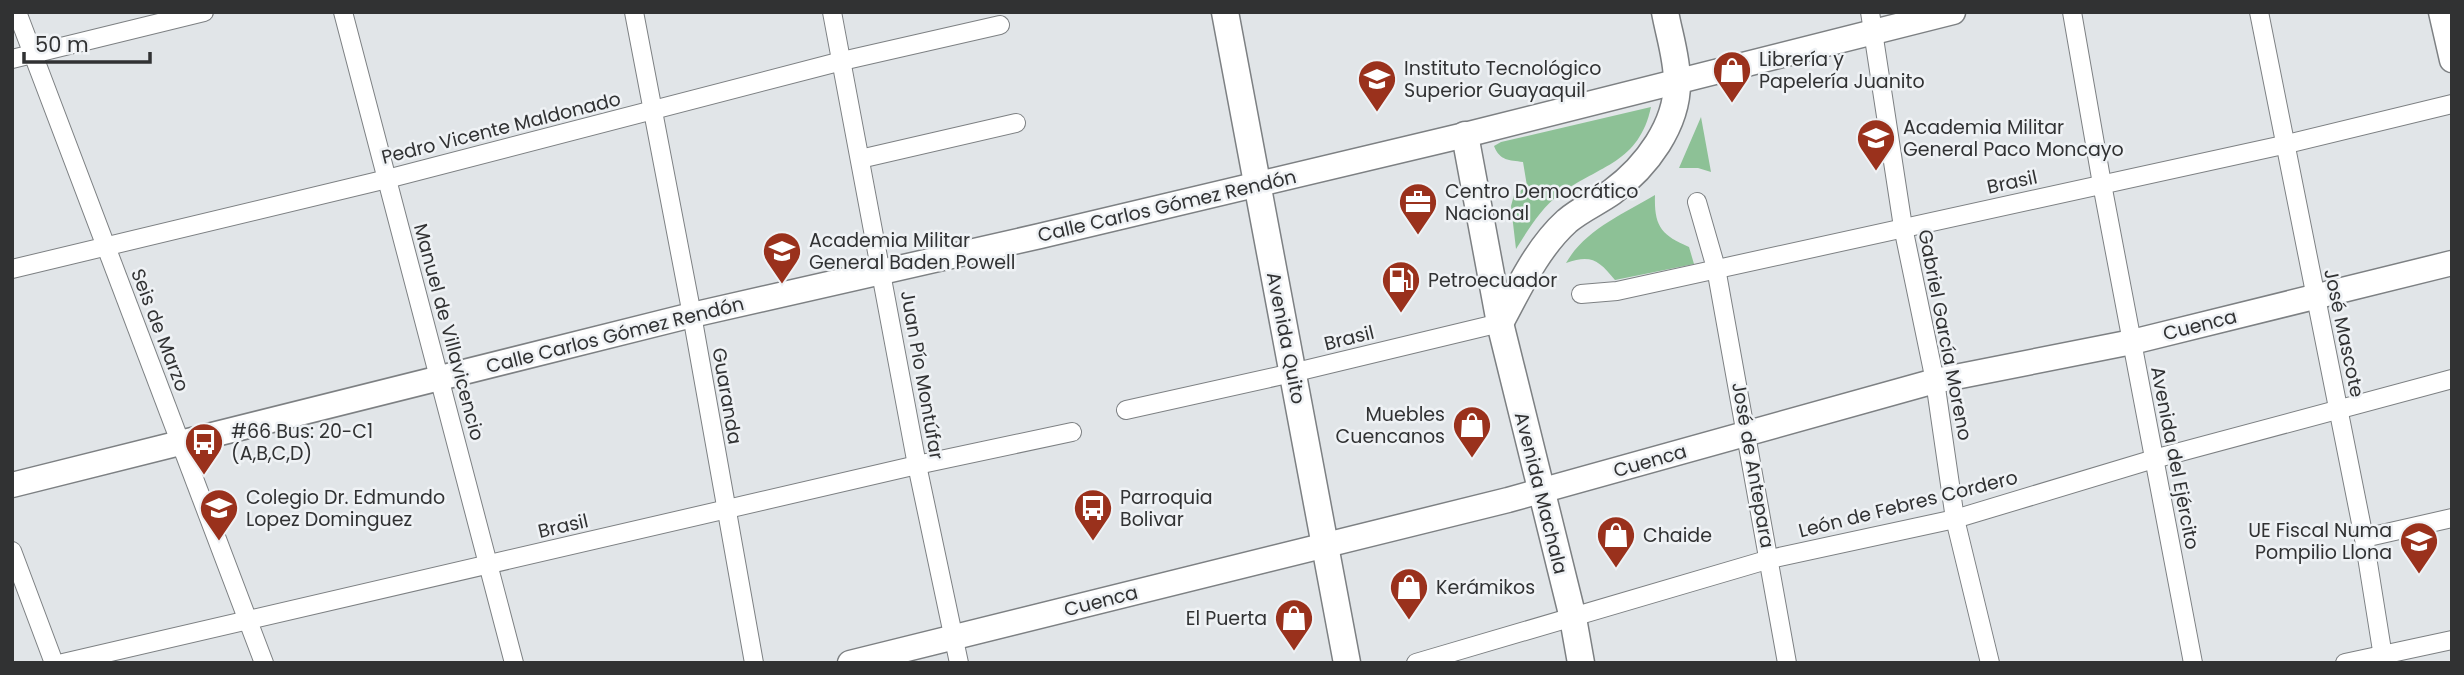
<svg xmlns="http://www.w3.org/2000/svg" width="2464" height="675" font-family="Poppins,sans-serif">
  <style>
    .green { fill: #8dc196 }
    .lines { fill: none; stroke-linecap: round; stroke-linejoin: round }
    .minor-casing { stroke: #7d8083; stroke-width: 20 }
    .secondary-casing { stroke: #7d8083; stroke-width: 27 }
    .primary-casing { stroke: #7d8083; stroke-width: 29 }
    .minor { stroke: #fff; stroke-width: 18 }
    .secondary { stroke: #fff; stroke-width: 24 }
    .primary { stroke: #fff; stroke-width: 26 }
    .labels { text-anchor: middle; dominant-baseline: central; stroke-width: 5; stroke-linejoin: round; paint-order: stroke }
    .poi-label { font-size: 19px; fill: #313233; stroke: #eff2f5; text-anchor: start }
    .street-label { font-size: 19px; fill: #313233; stroke: #eff2f5 }
  </style>
  <rect width="100%" height="100%" fill="#e1e5e8"/>
  <g class="green">
    <path d="M1651 107C1639 163 1600 165 1560 194 1541 208 1528 230 1516 249L1511 206 1514 195 1527 186 1523 162C1509 160 1500 161 1494 146L1501 142Z"/>
    <polygon points="1701,117 1711,172 1698,168 1679,168"/>
    <path d="M1655 195C1654 226 1661 235 1689 247L1694 264 1615 280C1599 261 1592 254 1566 263 1585 230 1623 214 1655 195Z"/>
  </g>
  <g class="lines">
    <g class="minor-casing">
      <g id="minor">
        <polyline points="17,12 264,663"/>
        <polyline points="343,12 514,663"/>
        <polyline points="634,12 692,315 754,663"/>
        <polyline points="832,12 917,465 959,663"/>
        <polyline points="1870,12 1903,227 1935,381 1955,519 1990,663"/>
        <polyline points="2072,12 2102,184 2193,663"/>
        <polyline points="2259,12 2364,538 2384,663"/>
        <polyline points="12,59 204,12"/>
        <polyline points="860,159 1016,123"/>
        <polyline points="1697,202 1716,268 1787,663"/>
        <polyline points="12,269 387,179 842,61 1000,25"/>
        <polyline points="1581,294 1617,291 2283,145 2452,104"/>
        <polyline points="1126,410 1292,373 1500,323"/>
        <polyline points="2364,538 2452,518"/>
        <polyline points="12,551 54,663"/>
        <polyline points="63,663 917,465 1072,432"/>
        <polyline points="1416,663 1770,559 1955,519 2154,459 2452,379"/>
        <polyline points="2345,663 2452,640"/>
      </g>
    </g>
    <g class="secondary-casing">
      <g id="secondary">
        <polyline points="2441,12 2452,60"/>
        <polyline points="12,485 692,315 1040,236 1465,135 1953,12"/>
        <polyline points="850,663 1508,500 1935,381 2132,342 2452,263"/>
      </g>
    </g>
    <g class="primary-casing">
      <g id="primary">
        <polyline points="1225,12 1347,663"/>
        <polyline points="1465,135 1500,323 1573,618 1581,663"/>
        <path d="M1500 323C1519 288 1537 248 1567 221 1581 209 1598 202 1612 192 1646 167 1678 125 1677 81 1677 58 1669 34 1665 12"/>
      </g>
    </g>
    <use href="#minor" class="minor"/>
    <use href="#secondary" class="secondary"/>
    <use href="#primary" class="primary"/>
  </g>
  <defs>
    <g id="shop-pin" transform="scale(2.0125)"><path d="M0 17L-7.5 6A9.5 9.5 0 1 1 7.5 6Z" fill="#9a311c" stroke="#eff2f5"/><path d="M-5-2.5h2.3a2.7 3.5 0 0 1 5.4 0H5L5.5 6h-11ZM-1.5-2.5h3a1.5 2.3 0 0 0-3 0Z" fill="#fff"/></g>
    <g id="school-pin" transform="scale(2.0125)"><path d="M0 17L-7.5 6A9.5 9.5 0 1 1 7.5 6Z" fill="#9a311c" stroke="#eff2f5"/><path d="M0-5L7-2L0 1L-7-2ZM-4 1L0 2.5L4 1V4Q0 6-4 4Z" fill="#fff"/></g>
    <g id="office-pin" transform="scale(2.0125)"><path d="M0 17L-7.5 6A9.5 9.5 0 1 1 7.5 6Z" fill="#9a311c" stroke="#eff2f5"/><path d="M-6-3h4V-5.5h4V-3h4V5H-6ZM-1-4.5V-3h2v-1.5ZM-6 0V1H6V0Z" fill="#fff"/></g>
    <g id="fuel-pin" transform="scale(2.0125)"><path d="M0 17L-7.5 6A9.5 9.5 0 1 1 7.5 6Z" fill="#9a311c" stroke="#eff2f5"/><path d="M-5.5-6h7V0h2V4h1.3V-2.5L3-4.5l.8-.8L6-3V5H2.5V1h-1V6h-7ZM-4.2-4.7v3.2H.2V-4.7Z" fill="#fff"/></g>
    <g id="bus-pin" transform="scale(2.0125)"><path d="M0 17L-7.5 6A9.5 9.5 0 1 1 7.5 6Z" fill="#9a311c" stroke="#eff2f5"/><path d="M-5-6H5V4H4V6H2V4H-2V6H-4V4H-5ZM-3.5-4V0h7V-4ZM-3.5 1.2v1.5H-2V1.2ZM2 1.2v1.5H3.5V1.2Z" fill="#fff"/></g>
  </defs>
  <g fill-rule="evenodd">
    <use href="#shop-pin" x="1732" y="70"/>
    <use href="#school-pin" x="1377" y="79"/>
    <use href="#school-pin" x="1876" y="138"/>
    <use href="#office-pin" x="1418" y="202"/>
    <use href="#school-pin" x="782" y="251"/>
    <use href="#fuel-pin" x="1401" y="280"/>
    <use href="#shop-pin" x="1472" y="425"/>
    <use href="#bus-pin" x="204" y="442"/>
    <use href="#school-pin" x="219" y="508"/>
    <use href="#bus-pin" x="1093" y="508"/>
    <use href="#shop-pin" x="1616" y="535"/>
    <use href="#school-pin" x="2419" y="541"/>
    <use href="#shop-pin" x="1409" y="587"/>
    <use href="#shop-pin" x="1294" y="618"/>
  </g>
  <g class="labels">
    <g class="poi-label">
      <text x="1759" y="59">Librería y<tspan x="1759" dy="22">Papelería Juanito</tspan></text>
      <text x="1404" y="68">Instituto Tecnológico<tspan x="1404" dy="22">Superior Guayaquil</tspan></text>
      <text x="1903" y="127">Academia Militar<tspan x="1903" dy="22">General Paco Moncayo</tspan></text>
      <text x="1445" y="191">Centro Democrático<tspan x="1445" dy="22">Nacional</tspan></text>
      <text x="809" y="240">Academia Militar<tspan x="809" dy="22">General Baden Powell</tspan></text>
      <text x="1428" y="280">Petroecuador</text>
      <text x="1445" y="414" text-anchor="end">Muebles<tspan x="1445" dy="22">Cuencanos</tspan></text>
      <text x="231" y="431">#66 Bus: 20-C1<tspan x="231" dy="22">(A,B,C,D)</tspan></text>
      <text x="246" y="497">Colegio Dr. Edmundo<tspan x="246" dy="22">Lopez Dominguez</tspan></text>
      <text x="1120" y="497">Parroquia<tspan x="1120" dy="22">Bolivar</tspan></text>
      <text x="2392" y="530" text-anchor="end">UE Fiscal Numa<tspan x="2392" dy="22">Pompilio Llona</tspan></text>
      <text x="1643" y="535">Chaide</text>
      <text x="1436" y="587">Kerámikos</text>
      <text x="1267" y="618" text-anchor="end">El Puerta</text>
    </g>
    <g class="street-label">
      <text transform="translate(501 128) rotate(-14)">Pedro Vicente Maldonado</text>
      <text transform="translate(2012 182) rotate(-12)">Brasil</text>
      <text transform="translate(1167 206) rotate(-13)">Calle Carlos Gómez Rendón</text>
      <text transform="translate(2200 325) rotate(-14)">Cuenca</text>
      <text transform="translate(160 330) rotate(69)">Seis de Marzo</text>
      <text transform="translate(449 332) rotate(75)">Manuel de Villavicencio</text>
      <text transform="translate(2344 333) rotate(78)">José Mascote</text>
      <text transform="translate(615 335) rotate(-14)">Calle Carlos Gómez Rendón</text>
      <text transform="translate(1945 335) rotate(79)">Gabriel García Moreno</text>
      <text transform="translate(1286 338) rotate(79)">Avenida Quito</text>
      <text transform="translate(1349 338) rotate(-14)">Brasil</text>
      <text transform="translate(922 375) rotate(80)">Juan Pío Montúfar</text>
      <text transform="translate(727 396) rotate(80)">Guaranda</text>
      <text transform="translate(2175 458) rotate(79)">Avenida del Ejército</text>
      <text transform="translate(1650 461) rotate(-16)">Cuenca</text>
      <text transform="translate(1753 465) rotate(80)">José de Antepara</text>
      <text transform="translate(1541 493) rotate(76)">Avenida Machala</text>
      <text transform="translate(1908 504) rotate(-14)">León de Febres Cordero</text>
      <text transform="translate(563 526) rotate(-13)">Brasil</text>
      <text transform="translate(1101 601) rotate(-14)">Cuenca</text>
    </g>
  </g>
  <rect width="2464" height="675" fill="none" stroke="#313233" stroke-width="28"/>
  <path d="M24 52v10h126v-10" fill="none" stroke="#313233" stroke-width="3.5"/>
  <text x="35" y="52" font-size="21" fill="#313233" stroke="#eff2f5" stroke-width="5" paint-order="stroke">50 m</text>
</svg>
